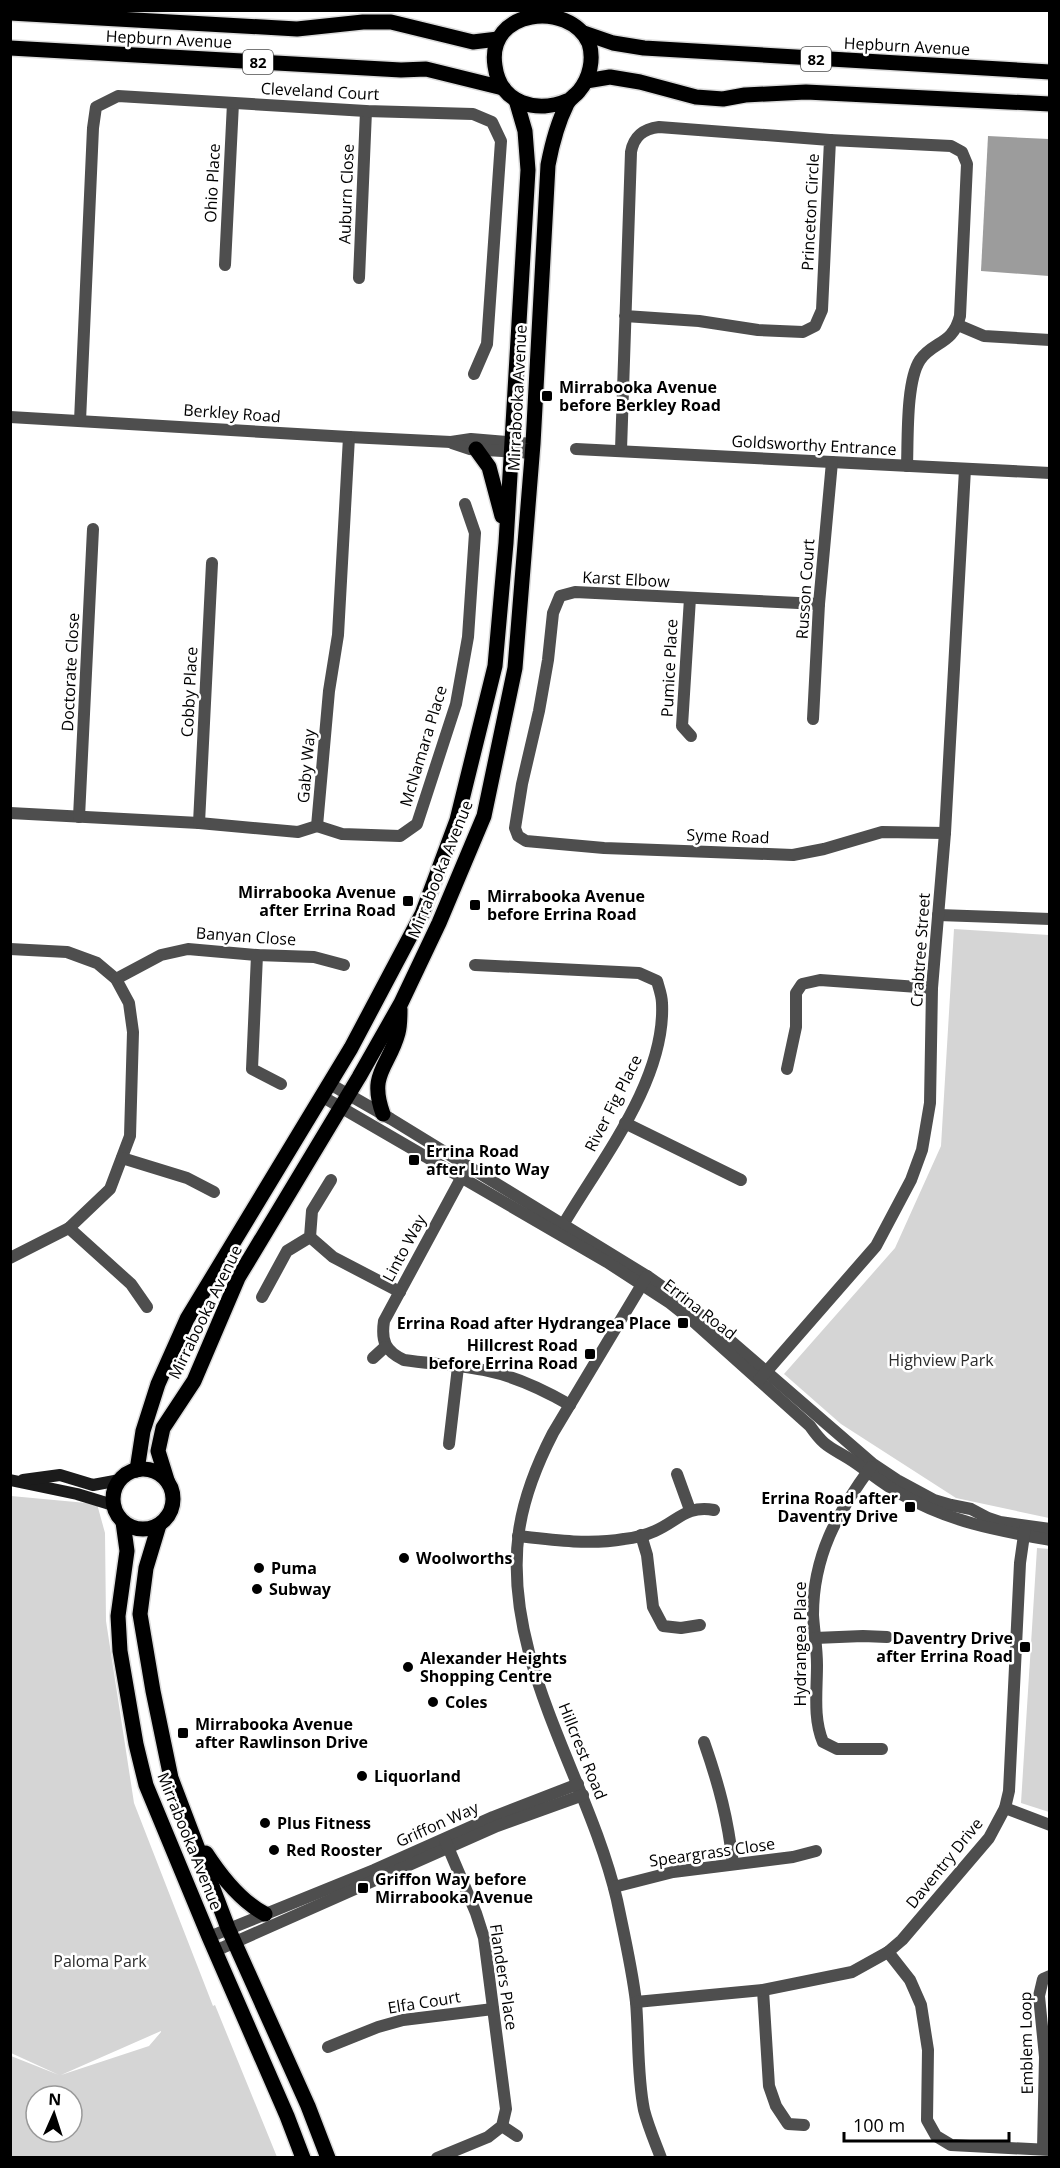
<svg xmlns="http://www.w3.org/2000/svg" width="1060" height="2168" font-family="'Open Sans',sans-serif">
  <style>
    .green { fill: #d5d5d5; fill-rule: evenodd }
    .water { fill: #9c9c9c }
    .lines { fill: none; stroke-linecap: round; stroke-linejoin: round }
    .primary-casing { stroke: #dbdbdb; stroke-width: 18 }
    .street { stroke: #4e4e4e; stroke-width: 12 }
    .secondary { stroke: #1b1b1b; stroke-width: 12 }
    .primary { stroke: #000; stroke-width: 15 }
    .poi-dot { fill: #000; stroke: #fff; stroke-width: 2 }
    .labels { text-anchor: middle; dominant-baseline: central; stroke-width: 5; stroke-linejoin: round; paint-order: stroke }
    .shield { fill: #fff; stroke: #4c4c4c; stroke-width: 1.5 }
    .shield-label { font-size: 15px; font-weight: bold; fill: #000 }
    .street-label { font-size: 16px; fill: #000; stroke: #fff }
    .poi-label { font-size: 16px; font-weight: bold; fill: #000; stroke: #fff; text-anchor: start }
    .park-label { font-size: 16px; fill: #2c2c2c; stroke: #fff }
  </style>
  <rect width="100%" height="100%" fill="#fff"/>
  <g class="green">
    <polygon points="954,929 1049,935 1049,1518 956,1498 841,1424 784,1374 895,1248 941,1146"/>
    <path d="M11 1496 97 1504 105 1533 106 1621 134 1803 213 2006 215 2005 277 2157H11V2056L59 2075 11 2053ZM161 2032 149 2046 61 2075 161 2031ZM36 2096H72V2132H36Z"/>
    <polygon points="1037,1548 1050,1549 1049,1812 1021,1803"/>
  </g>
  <polygon class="water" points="988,136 1049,139 1049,276 981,271"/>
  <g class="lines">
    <g class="primary-casing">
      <g id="primary">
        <polyline points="10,13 297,29 363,22 391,22 473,42 498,39"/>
        <polyline points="584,33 613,43 644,48 1050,72"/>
        <polyline points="10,48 401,70 426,69 503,88"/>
        <polyline points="586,81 610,77 640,82 696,97 723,99 745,95 806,92 1050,104"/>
        <polyline points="476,449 489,467 502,516"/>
        <path d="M383 1114C368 1073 389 1067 398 1033 400 1026 400 1017 400 1009"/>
        <circle cx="143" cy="1499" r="30"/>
        <polyline points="137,1470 143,1431 158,1384 187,1319 351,1048 422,914 457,820 495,666 506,543 528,170 525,131 516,100"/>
        <path d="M167 1480 158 1451 163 1428 194 1381 238 1278 359 1077 401 1003 439 923 484 816 515 668 533 444 548 165C552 144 557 124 567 104 570 98 575 96 579 91 590 78 594 59 589 43 569 0 486 9 495 66 500 104 537 114 569 100"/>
        <polyline points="123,1522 127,1551 118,1616 120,1651 136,1744 146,1785 209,1937 287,2116 303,2158"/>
        <polyline points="159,1525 146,1568 140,1614 153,1691 171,1778 228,1928 308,2106 328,2158"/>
        <path d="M206 1853C221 1876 240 1901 265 1914"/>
      </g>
    </g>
    <g class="street">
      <path d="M830 140 951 146 962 152 967 164 960 316C953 345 933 341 920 360 906 381 908 439 907 466"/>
      <polyline points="225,265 233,103"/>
      <polyline points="359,278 366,111"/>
      <polyline points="958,325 984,336 1050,340"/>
      <polyline points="10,417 349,437 451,442 471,439 533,444"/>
      <polyline points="80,421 93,128 96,107 118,96 366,111 473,114 492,122 501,141 487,344 474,374"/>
      <polyline points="452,443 470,449 533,453"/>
      <polyline points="576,449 1050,473"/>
      <path d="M621 450 631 152C634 136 643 129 659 127L830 140 822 310 815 326 803 332 758 330 699 321 625 316"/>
      <polyline points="690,598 682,726 691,736"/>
      <polyline points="819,604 575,592 560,596 553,613 548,660 539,711 522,784 515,828 518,836 526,841 604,848 793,855 824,849 882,832 945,833"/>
      <polyline points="813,719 819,604 832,462"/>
      <polyline points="10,813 199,823 298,832 317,826 329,691 338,635 349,437"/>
      <polyline points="79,817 93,529"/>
      <polyline points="199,823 212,563"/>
      <polyline points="317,826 342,834 400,836 417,824 456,704 468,637 475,533 465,504"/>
      <polyline points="938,915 1050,919"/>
      <polyline points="10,949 67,952 97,963 116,979 129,1003 133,1032 130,1136 110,1189 69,1228 10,1258"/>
      <polyline points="257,955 252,1069 281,1084"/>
      <path d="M475 965 639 973 657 981C659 988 662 996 662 1003 666 1082 598 1164 560 1230"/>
      <polyline points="116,979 161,955 188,949 257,955 314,957 344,965"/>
      <polyline points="787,1069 796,1027 796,993 802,984 820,980 932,988"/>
      <polyline points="330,1084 391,1119 647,1276 695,1310 873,1464 897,1480 934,1500 951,1505 971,1509 988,1518 1000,1522 1050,1529"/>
      <path d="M323 1097 607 1262 670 1303 694 1322 810 1426C824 1446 828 1446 848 1458 866 1469 882 1484 901 1494 950 1522 995 1530 1050 1540"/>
      <polyline points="625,1123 741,1180"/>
      <polyline points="122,1158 187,1178 214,1192"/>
      <path d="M465 1171 384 1321C381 1341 385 1351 404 1360 432 1364 461 1365 488 1371 517 1377 544 1390 570 1405"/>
      <polyline points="69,1228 131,1284 147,1307"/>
      <polyline points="310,1237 333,1257 400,1292"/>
      <path d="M647 1276 553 1433C537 1464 524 1496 519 1531 501 1659 589 1779 617 1900 624 1934 632 1968 636 2002 639 2038 637 2075 644 2110 648 2126 655 2142 661 2158"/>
      <polyline points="262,1297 287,1251 310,1237 312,1211 331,1180"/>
      <polyline points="373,1358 385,1347"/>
      <polyline points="759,1380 876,1246 911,1180 922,1150 930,1103 932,988 945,833 965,469"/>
      <polyline points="449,1444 458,1367"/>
      <path d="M871 1467C837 1513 813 1556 813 1615 814 1631 817 1648 817 1665 817 1691 813 1719 823 1742L837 1749H882"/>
      <polyline points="677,1474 690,1510"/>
      <polyline points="641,1535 647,1555 653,1607 663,1626 681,1628 700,1625"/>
      <path d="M518 1536C552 1540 590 1545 624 1539 634 1538 646 1535 655 1531 678 1521 686 1505 714 1510"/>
      <polyline points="815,1638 863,1636 887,1637"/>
      <path d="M704 1742C719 1785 728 1819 733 1864"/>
      <polyline points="1005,1808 1050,1825"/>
      <polyline points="614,1887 673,1872 793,1857 816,1851"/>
      <polyline points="209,1937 374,1870 493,1817 578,1784"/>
      <polyline points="215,1951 497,1826 583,1795"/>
      <polyline points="888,1952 910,1980 921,2005 928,2050 927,2120 936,2136 951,2145 1050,2150"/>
      <polyline points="763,1990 769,2086 776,2106 788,2124 804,2125"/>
      <polyline points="636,2002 763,1990 852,1972 888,1952 902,1940 989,1838 1005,1808 1009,1791 1020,1563 1025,1528"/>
      <polyline points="328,2047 378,2027 403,2020 493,2009"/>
      <polyline points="502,2126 517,2136"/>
      <polyline points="1043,2149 1045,2057 1039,1996 1043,1979 1050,1976"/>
      <polyline points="437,2158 488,2137 502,2126 506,2109 484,1938 476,1913 445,1840"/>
    </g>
    <g class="secondary">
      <polyline points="10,1480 77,1494 113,1505"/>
      <polyline points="23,1480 60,1475 93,1485 120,1480"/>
    </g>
    <use href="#primary" class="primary"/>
  </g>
  <g class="poi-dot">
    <rect x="541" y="390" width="12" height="12" rx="3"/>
    <rect x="402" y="895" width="12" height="12" rx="3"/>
    <rect x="469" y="899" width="12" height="12" rx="3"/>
    <rect x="408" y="1154" width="12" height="12" rx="3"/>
    <rect x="677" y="1317" width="12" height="12" rx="3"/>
    <rect x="584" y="1348" width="12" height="12" rx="3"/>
    <rect x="904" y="1501" width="12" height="12" rx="3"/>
    <circle cx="404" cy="1558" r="6"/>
    <circle cx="259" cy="1568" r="6"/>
    <circle cx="257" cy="1589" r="6"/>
    <rect x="1019" y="1641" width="12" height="12" rx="3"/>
    <circle cx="408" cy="1667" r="6"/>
    <circle cx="433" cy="1702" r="6"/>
    <rect x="177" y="1727" width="12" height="12" rx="3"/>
    <circle cx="362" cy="1776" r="6"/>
    <circle cx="265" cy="1823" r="6"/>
    <circle cx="274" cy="1850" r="6"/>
    <rect x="357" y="1882" width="12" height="12" rx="3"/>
  </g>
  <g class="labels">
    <g class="shield">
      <rect x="801" y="47" width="30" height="24" rx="4.5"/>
      <rect x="243" y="50" width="30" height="24" rx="4.5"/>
    </g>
    <g class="shield-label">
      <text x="816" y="59">82</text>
      <text x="258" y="62">82</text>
    </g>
    <g class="street-label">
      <text transform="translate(169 39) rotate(3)">Hepburn Avenue</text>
      <text transform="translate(907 46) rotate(3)">Hepburn Avenue</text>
      <text transform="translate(320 91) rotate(3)">Cleveland Court</text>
      <text transform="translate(212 183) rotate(-87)">Ohio Place</text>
      <text transform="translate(346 194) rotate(-88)">Auburn Close</text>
      <text transform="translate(810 212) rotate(-87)">Princeton Circle</text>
      <text transform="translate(517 398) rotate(-87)">Mirrabooka Avenue</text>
      <text transform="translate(232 413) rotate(4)">Berkley Road</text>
      <text transform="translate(814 445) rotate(3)">Goldsworthy Entrance</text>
      <text transform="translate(626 579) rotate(3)">Karst Elbow</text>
      <text transform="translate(805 589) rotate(-86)">Russon Court</text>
      <text transform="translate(669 668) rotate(-87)">Pumice Place</text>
      <text transform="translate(70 672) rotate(-87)">Doctorate Close</text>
      <text transform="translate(189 692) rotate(-87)">Cobby Place</text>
      <text transform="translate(423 746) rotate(-73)">McNamara Place</text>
      <text transform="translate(306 766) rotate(-85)">Gaby Way</text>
      <text transform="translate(728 836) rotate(2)">Syme Road</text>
      <text transform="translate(440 869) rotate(-68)">Mirrabooka Avenue</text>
      <text transform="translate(246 936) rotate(4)">Banyan Close</text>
      <text transform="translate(920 950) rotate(-86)">Crabtree Street</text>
      <text transform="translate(613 1103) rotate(-63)">River Fig Place</text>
      <text transform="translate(404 1248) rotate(-62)">Linto Way</text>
      <text transform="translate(700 1309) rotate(38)">Errina Road</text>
      <text transform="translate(205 1312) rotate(-64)">Mirrabooka Avenue</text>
      <text transform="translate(800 1644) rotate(-90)">Hydrangea Place</text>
      <text transform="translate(583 1751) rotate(68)">Hillcrest Road</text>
      <text transform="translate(437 1824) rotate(-24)">Griffon Way</text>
      <text transform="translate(190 1841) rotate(68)">Mirrabooka Avenue</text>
      <text transform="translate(712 1852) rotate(-8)">Speargrass Close</text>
      <text transform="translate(944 1863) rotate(-51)">Daventry Drive</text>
      <text transform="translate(504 1977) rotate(81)">Flanders Place</text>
      <text transform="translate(424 2002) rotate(-9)">Elfa Court</text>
      <text transform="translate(1026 2043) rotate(-91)">Emblem Loop</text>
    </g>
    <g class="poi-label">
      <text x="559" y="387">Mirrabooka Avenue<tspan x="559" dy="18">before Berkley Road</tspan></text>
      <text x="396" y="892" text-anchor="end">Mirrabooka Avenue<tspan x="396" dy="18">after Errina Road</tspan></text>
      <text x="487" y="896">Mirrabooka Avenue<tspan x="487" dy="18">before Errina Road</tspan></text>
      <text x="426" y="1151">Errina Road<tspan x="426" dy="18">after Linto Way</tspan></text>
      <text x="671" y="1323" text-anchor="end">Errina Road after Hydrangea Place</text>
      <text x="578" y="1345" text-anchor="end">Hillcrest Road<tspan x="578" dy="18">before Errina Road</tspan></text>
      <text x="898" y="1498" text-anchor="end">Errina Road after<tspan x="898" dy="18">Daventry Drive</tspan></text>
      <text x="416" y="1558">Woolworths</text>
      <text x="271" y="1568">Puma</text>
      <text x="269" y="1589">Subway</text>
      <text x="1013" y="1638" text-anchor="end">Daventry Drive<tspan x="1013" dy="18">after Errina Road</tspan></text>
      <text x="420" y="1658">Alexander Heights<tspan x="420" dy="18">Shopping Centre</tspan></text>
      <text x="445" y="1702">Coles</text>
      <text x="195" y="1724">Mirrabooka Avenue<tspan x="195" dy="18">after Rawlinson Drive</tspan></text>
      <text x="374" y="1776">Liquorland</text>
      <text x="277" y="1823">Plus Fitness</text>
      <text x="286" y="1850">Red Rooster</text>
      <text x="375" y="1879">Griffon Way before<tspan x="375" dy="18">Mirrabooka Avenue</tspan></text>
    </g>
    <g class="park-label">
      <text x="941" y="1360">Highview Park</text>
      <text x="100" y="1961">Paloma Park</text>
    </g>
  </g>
  <rect width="1060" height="2168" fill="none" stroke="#000000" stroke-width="24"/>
  <g transform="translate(54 2114) rotate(3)"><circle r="28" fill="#ffffff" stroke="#999999" stroke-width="1.5"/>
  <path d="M0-4.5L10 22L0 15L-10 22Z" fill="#000000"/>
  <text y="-9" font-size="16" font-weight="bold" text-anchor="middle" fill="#000000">N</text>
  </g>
  <path d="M844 2132v9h165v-9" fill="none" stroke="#000000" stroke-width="3"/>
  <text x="853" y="2132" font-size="18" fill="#000000" stroke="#ffffff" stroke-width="4.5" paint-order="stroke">100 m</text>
</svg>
